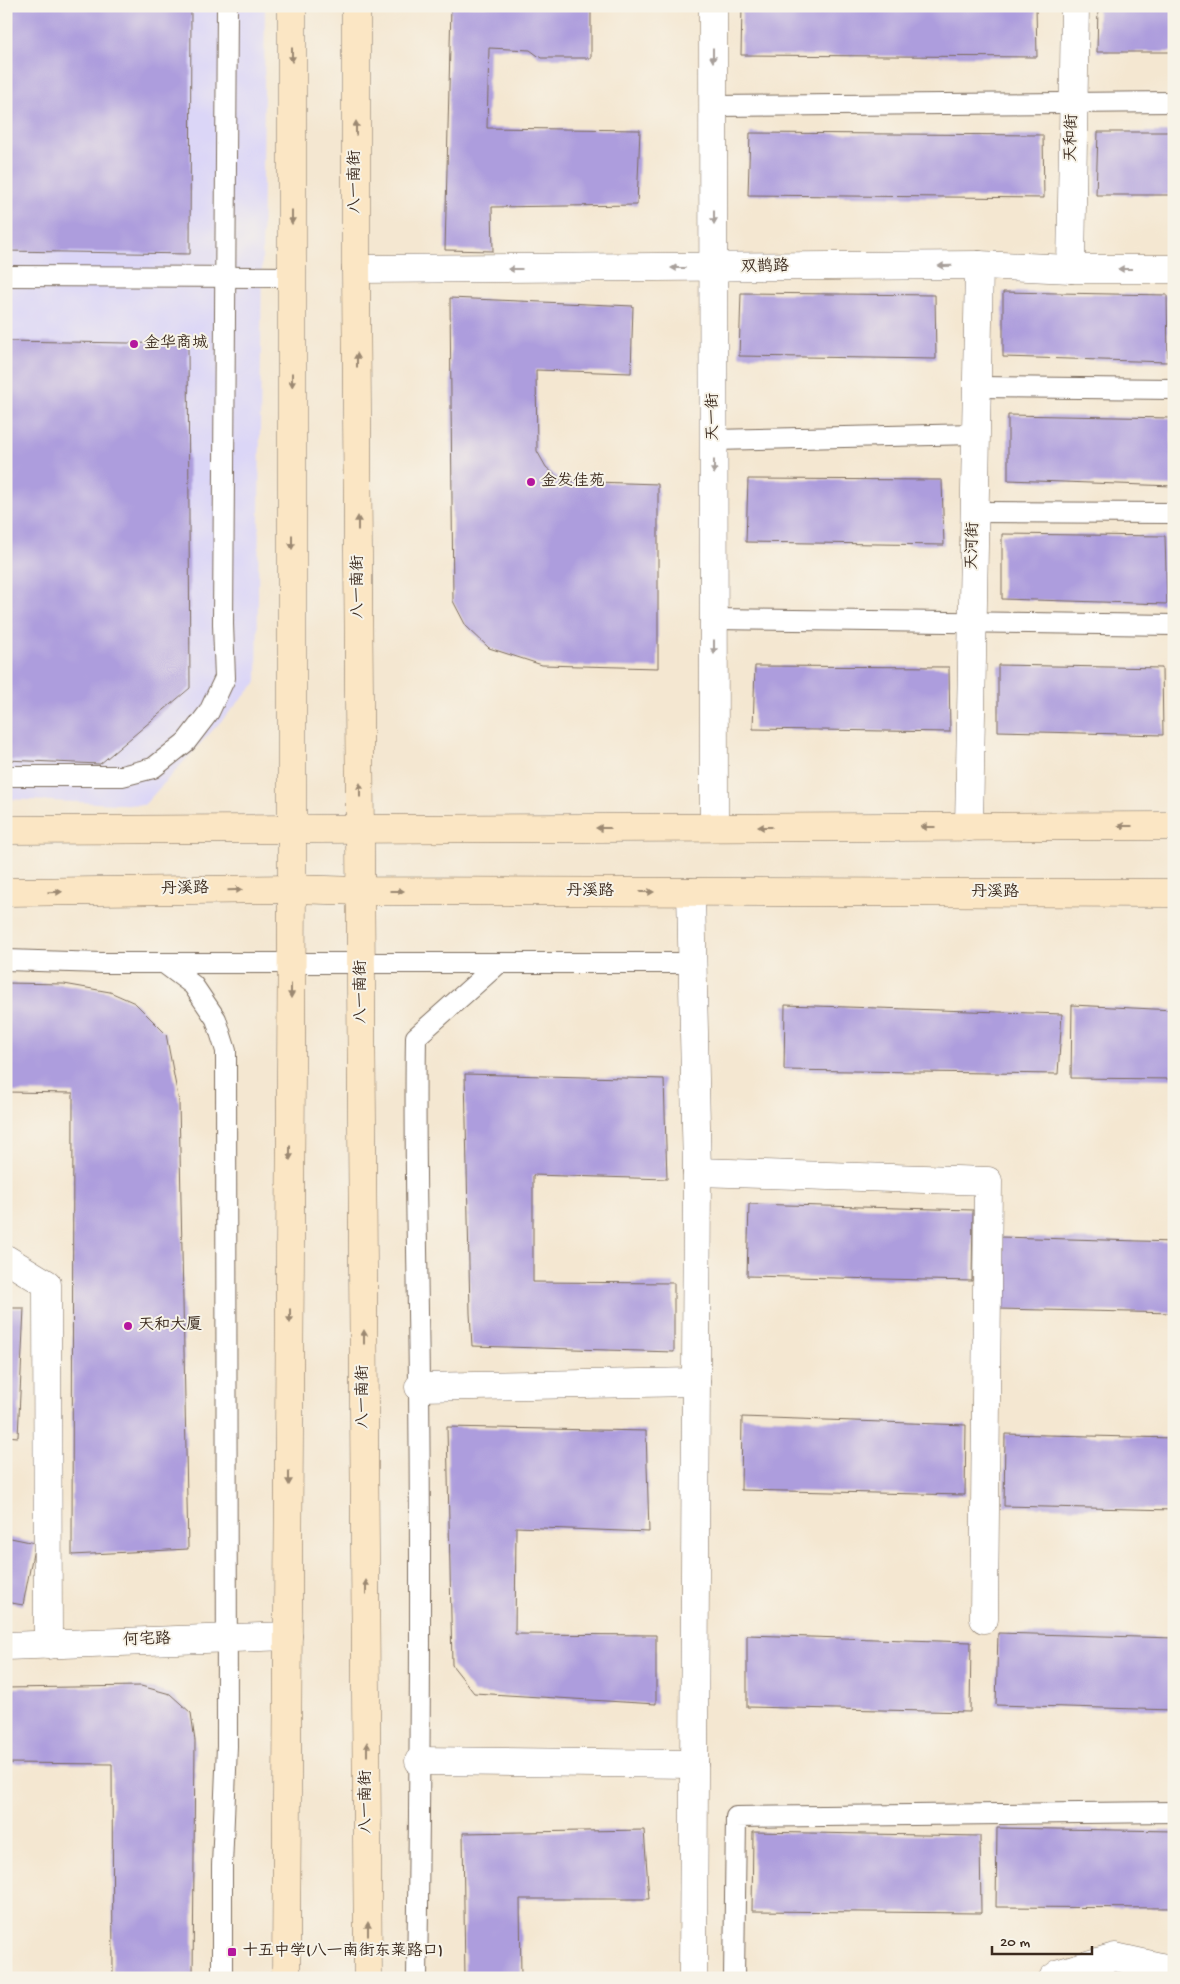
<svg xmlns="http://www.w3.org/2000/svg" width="1180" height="1984" font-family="'Gochi Hand','LXGW WenKai TC',sans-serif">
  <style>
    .built { fill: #dbd6f7 }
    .building { fill: #ad9ddd }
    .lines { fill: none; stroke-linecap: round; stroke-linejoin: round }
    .lane-casing { stroke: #7c6c5d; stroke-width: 22 }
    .street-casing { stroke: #7c6c5d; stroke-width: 29 }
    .secondary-casing { stroke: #7c6c5d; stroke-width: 29 }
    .lane { stroke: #fff; stroke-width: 20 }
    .street { stroke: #fff; stroke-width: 28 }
    .secondary { stroke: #fbe6c4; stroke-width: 28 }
    .oneway { fill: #9b8871 }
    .oneway2 { fill: #a79f9a }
    .poi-dot { fill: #b5179e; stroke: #f7f3e8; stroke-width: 2 }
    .labels { text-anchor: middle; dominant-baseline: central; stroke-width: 4; stroke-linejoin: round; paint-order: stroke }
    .street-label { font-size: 16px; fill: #3b2a1e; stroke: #f7f3e8 }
    .poi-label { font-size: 16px; fill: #3b2a1e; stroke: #f7f3e8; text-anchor: start }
  </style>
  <rect width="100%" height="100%" fill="#f7f3e8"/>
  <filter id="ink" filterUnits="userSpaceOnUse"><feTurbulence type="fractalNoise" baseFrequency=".02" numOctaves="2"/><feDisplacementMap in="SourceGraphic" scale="10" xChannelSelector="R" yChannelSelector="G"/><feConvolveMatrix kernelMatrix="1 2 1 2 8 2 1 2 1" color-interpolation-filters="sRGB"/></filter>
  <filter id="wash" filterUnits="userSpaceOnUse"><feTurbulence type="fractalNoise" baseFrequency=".0096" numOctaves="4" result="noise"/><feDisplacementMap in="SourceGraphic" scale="20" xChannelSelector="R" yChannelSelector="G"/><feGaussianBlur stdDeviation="1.12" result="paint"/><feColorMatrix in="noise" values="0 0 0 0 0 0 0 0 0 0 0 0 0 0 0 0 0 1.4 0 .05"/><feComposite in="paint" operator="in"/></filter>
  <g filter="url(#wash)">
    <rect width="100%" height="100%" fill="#f4e7d1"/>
    <polygon class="built" points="6,6 265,6 257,682 144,805 6,799"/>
    <g id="blocks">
      <g class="building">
        <polygon points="6,6 191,6 190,254 6,251"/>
        <polygon points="451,6 591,6 591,58 541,58 530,50 489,48 487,128 640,130 637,205 492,207 493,251 445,250"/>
        <polygon points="742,6 1036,6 1037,57 741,55"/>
        <polygon points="1098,6 1174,6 1174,52 1097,52"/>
        <polygon points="1098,132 1174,132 1174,195 1096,195"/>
        <polygon points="750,133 1043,135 1044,198 748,195"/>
        <polygon points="1003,292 1167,295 1168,362 1003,357"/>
        <polygon points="741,293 935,295 936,359 739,356"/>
        <polygon points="450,298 633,306 631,373 536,370 537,451 546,467 562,481 658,484 658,668 542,665 489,648 466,626 453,601"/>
        <polygon points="6,341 188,344 190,688 100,764 6,760"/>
        <polygon points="1008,415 1171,418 1173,486 1008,480"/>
        <polygon points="748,479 942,480 944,545 746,542"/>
        <polygon points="1002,534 1165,536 1167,604 1002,599"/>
        <polygon points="998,665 1162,668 1163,735 998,731"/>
        <polygon points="755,666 949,667 950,732 753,729"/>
        <polygon points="6,983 64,984 110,992 135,1003 166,1034 179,1102 188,1549 72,1555 73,1093 6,1092"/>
        <polygon points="785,1005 1062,1014 1058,1074 784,1070"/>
        <polygon points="1072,1005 1174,1010 1174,1079 1071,1078"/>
        <polygon points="465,1074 664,1079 667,1179 533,1175 533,1282 674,1283 674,1352 472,1346 470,1313"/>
        <polygon points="749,1204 973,1210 972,1281 747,1276"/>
        <polygon points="1000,1237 1174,1242 1174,1313 999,1309"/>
        <polygon points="6,1308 24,1308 18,1437 6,1436"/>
        <polygon points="742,1417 966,1425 965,1495 741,1490"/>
        <polygon points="447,1427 646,1431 649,1532 516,1527 515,1634 656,1635 656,1704 474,1693 452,1665"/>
        <polygon points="1005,1434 1174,1438 1174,1510 1004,1506"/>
        <polygon points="6,1537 35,1543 23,1605 6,1602"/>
        <polygon points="998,1633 1174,1638 1174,1710 996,1705"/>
        <polygon points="747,1635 971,1642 970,1712 747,1707"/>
        <polygon points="141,1686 170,1694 191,1713 195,1741 193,1978 113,1978 112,1764 6,1763 6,1688"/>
        <polygon points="997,1828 1174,1831 1174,1908 996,1907"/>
        <polygon points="644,1830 649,1899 520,1899 521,1978 465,1978 463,1833"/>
        <polygon points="753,1832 980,1836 981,1913 752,1911"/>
      </g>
    </g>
  </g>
  <g filter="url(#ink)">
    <use href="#blocks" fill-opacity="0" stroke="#7c6c5d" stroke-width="1"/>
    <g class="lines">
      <g class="lane-casing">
        <g id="lane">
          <polyline points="713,106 1174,102"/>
          <polyline points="6,276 292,277"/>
          <polyline points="977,387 1174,389"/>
          <polyline points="714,440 976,434"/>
          <polyline points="975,512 1174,513"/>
          <polyline points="714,619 1174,625"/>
          <polyline points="6,776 122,776 153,768 186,742 209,712 225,678 223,624 227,6"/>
          <polyline points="6,960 102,963 693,963"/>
          <polyline points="165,964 193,985 216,1019 226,1051 227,1746 222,1866 222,1978"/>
          <path d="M417 1978C420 1781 421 1584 419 1387 418 1270 414 1153 416 1037L498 964"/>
          <polyline points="734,1978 736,1817 1174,1812"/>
        </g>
      </g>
      <g class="street-casing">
        <g id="street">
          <polyline points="713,6 714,827"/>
          <polyline points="356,269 979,265 1071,269 1174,269"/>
          <polyline points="1071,269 1075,6"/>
          <polyline points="969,827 979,265"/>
          <polyline points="691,892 697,1172 693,1978"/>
          <polyline points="697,1172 988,1181 984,1619"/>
          <polyline points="6,1259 47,1284 48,1645"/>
          <polyline points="419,1387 696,1382"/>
          <polyline points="6,1646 288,1636"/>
          <polyline points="419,1761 694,1764"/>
          <polyline points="1053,1978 1060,1973 1115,1957 1174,1970"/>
        </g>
      </g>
      <g class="secondary-casing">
        <g id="secondary">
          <polyline points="356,6 356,269 368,1978"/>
          <polyline points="6,830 1174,826"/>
          <polyline points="6,892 292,889 361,891 1174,893"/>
          <polyline points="286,1978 292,889 292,6"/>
        </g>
      </g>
      <use href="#lane" class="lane"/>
      <use href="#street" class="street"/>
      <use href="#secondary" class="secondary"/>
    </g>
    <defs><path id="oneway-solid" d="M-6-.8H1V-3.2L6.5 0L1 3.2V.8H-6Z" transform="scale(1.25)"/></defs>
    <g class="oneway">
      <use href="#oneway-solid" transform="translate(292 55) rotate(90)"/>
      <use href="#oneway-solid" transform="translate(356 128) rotate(-90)"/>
      <use href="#oneway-solid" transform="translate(292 217) rotate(90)"/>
      <use href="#oneway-solid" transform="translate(357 360) rotate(-90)"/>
      <use href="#oneway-solid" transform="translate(292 380) rotate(90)"/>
      <use href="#oneway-solid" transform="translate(358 523) rotate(-90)"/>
      <use href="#oneway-solid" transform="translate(292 542) rotate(90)"/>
      <use href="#oneway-solid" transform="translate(360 790) rotate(-90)"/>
      <use href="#oneway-solid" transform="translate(1125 826) rotate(180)"/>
      <use href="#oneway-solid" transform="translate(765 827) rotate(180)"/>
      <use href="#oneway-solid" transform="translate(928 827) rotate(180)"/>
      <use href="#oneway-solid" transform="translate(603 828) rotate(180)"/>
      <use href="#oneway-solid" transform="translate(235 890) rotate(-1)"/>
      <use href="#oneway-solid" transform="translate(397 891)"/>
      <use href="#oneway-solid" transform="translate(55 892) rotate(-1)"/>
      <use href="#oneway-solid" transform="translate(647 892)"/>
      <use href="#oneway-solid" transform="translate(291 991) rotate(90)"/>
      <use href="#oneway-solid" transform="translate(290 1153) rotate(90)"/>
      <use href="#oneway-solid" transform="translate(290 1316) rotate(90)"/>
      <use href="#oneway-solid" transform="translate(364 1337) rotate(-90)"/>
      <use href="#oneway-solid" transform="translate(289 1478) rotate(90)"/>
      <use href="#oneway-solid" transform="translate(366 1587) rotate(-90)"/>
      <use href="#oneway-solid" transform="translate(367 1749) rotate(-90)"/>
      <use href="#oneway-solid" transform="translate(368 1929) rotate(-90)"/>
    </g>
    <g class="oneway2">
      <use href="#oneway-solid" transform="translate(713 55) rotate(90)"/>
      <use href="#oneway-solid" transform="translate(714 217) rotate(90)"/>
      <use href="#oneway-solid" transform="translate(945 266) rotate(179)"/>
      <use href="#oneway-solid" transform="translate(678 268) rotate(180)"/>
      <use href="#oneway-solid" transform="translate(515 269) rotate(180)"/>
      <use href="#oneway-solid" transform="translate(1125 269) rotate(180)"/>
      <use href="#oneway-solid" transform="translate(714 467) rotate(90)"/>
      <use href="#oneway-solid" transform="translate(714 647) rotate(90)"/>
    </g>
  </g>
  <g class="poi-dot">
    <circle cx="134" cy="344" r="5"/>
    <circle cx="531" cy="482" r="5"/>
    <circle cx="128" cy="1326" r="5"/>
    <rect x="227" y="1947" width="10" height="10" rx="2.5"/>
  </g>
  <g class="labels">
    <g class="street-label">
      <text transform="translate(1073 138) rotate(-89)">天和街</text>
      <text transform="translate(356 182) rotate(-90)">八一南街</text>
      <text transform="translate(765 268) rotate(-1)">双鹊路</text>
      <text transform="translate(714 417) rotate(-90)">天一街</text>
      <text transform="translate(974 546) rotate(-89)">天河街</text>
      <text transform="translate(359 587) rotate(-90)">八一南街</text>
      <text transform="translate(185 890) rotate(-1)">丹溪路</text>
      <text x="590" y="892">丹溪路</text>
      <text x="995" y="893">丹溪路</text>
      <text transform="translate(362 992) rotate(-90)">八一南街</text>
      <text transform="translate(364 1397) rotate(-90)">八一南街</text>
      <text transform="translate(147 1641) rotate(-2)">何宅路</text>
      <text transform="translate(367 1802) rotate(-90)">八一南街</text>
    </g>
    <g class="poi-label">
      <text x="144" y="344">金华商城</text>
      <text x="541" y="482">金发佳苑</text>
      <text x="138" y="1326">天和大厦</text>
      <text x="242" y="1952">十五中学(八一南街东莱路口)</text>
    </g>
  </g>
  <rect width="1180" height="1984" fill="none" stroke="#f7f3e8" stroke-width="25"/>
  <path d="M992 1946v8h100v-8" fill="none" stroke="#3b2a1e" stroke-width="2.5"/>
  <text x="1000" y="1946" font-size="15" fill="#3b2a1e" stroke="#f7f3e8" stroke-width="4" paint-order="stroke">20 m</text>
</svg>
